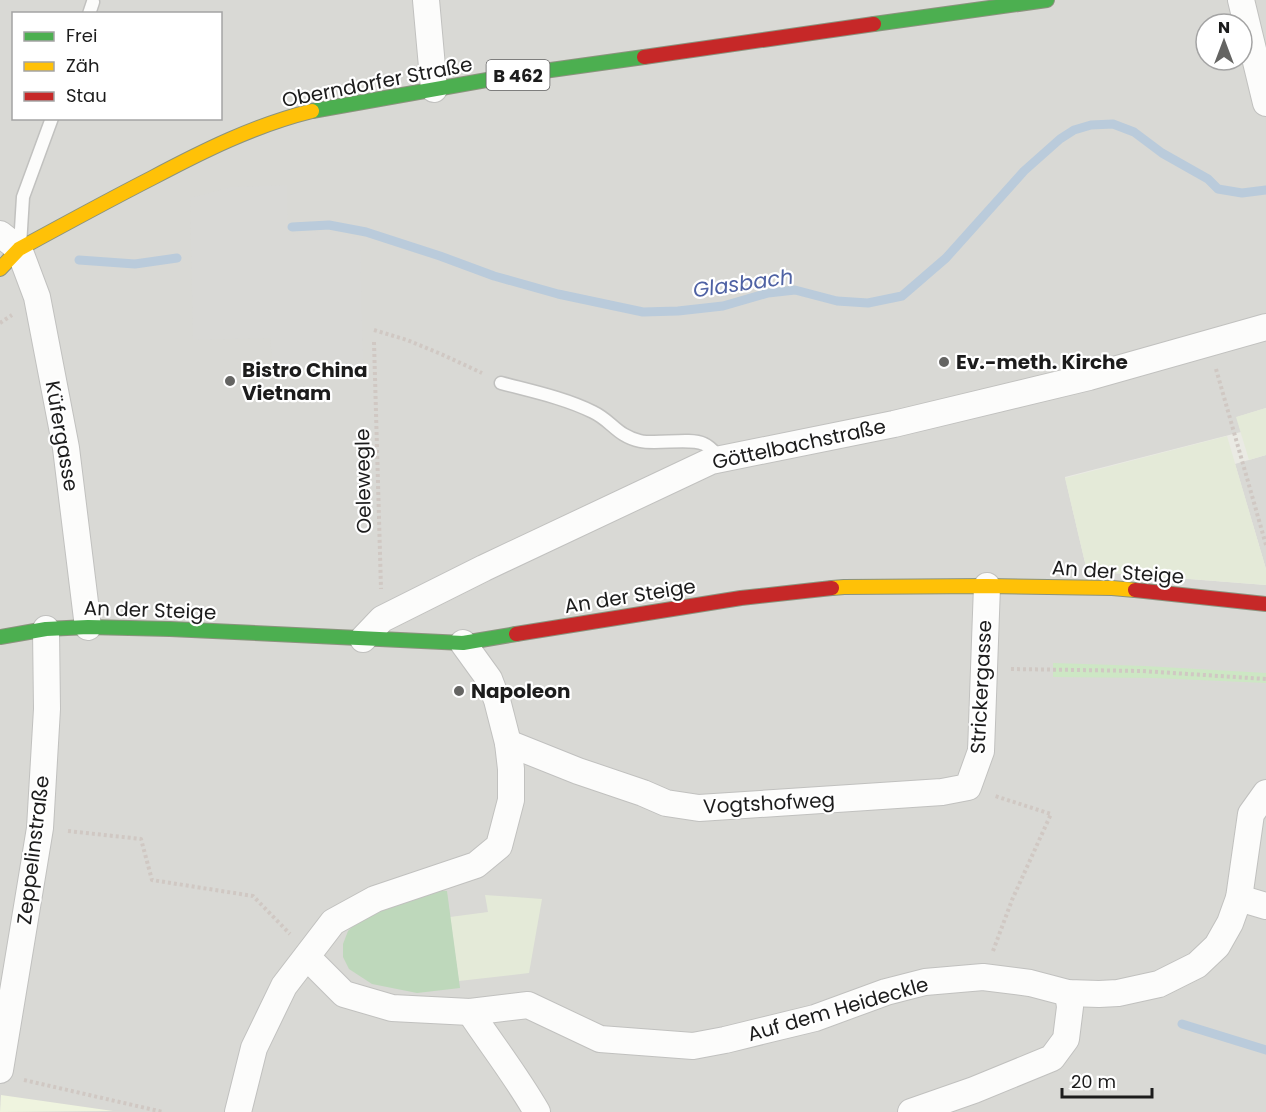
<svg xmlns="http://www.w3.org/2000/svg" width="1266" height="1112" font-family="Poppins,sans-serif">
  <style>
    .residential { fill: #d9d9d5; fill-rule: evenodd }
    .education { fill: #eff4df }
    .farmland { fill: #e4ead8 }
    .grass { fill: #cde7c4 }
    .forest { fill: #bed8bb }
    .parking { fill: #d9d9d6 }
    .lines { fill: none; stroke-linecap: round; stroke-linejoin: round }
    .stream { stroke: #bacbdb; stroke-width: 9 }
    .lane-casing { stroke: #c1c1bf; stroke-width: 15 }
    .street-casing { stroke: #c1c1bf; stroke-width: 28 }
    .fast-casing { stroke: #8b937e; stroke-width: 16 }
    .slow-casing { stroke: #8b937e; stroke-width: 16 }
    .jam-casing { stroke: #8b937e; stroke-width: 16 }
    .path { stroke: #d0c8c3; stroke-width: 4; stroke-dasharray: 3 3; stroke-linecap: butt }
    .lane { stroke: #fcfcfb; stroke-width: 12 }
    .street { stroke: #fcfcfb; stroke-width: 26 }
    .fast { stroke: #4caf50; stroke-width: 14 }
    .slow { stroke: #ffc107; stroke-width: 14 }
    .jam { stroke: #c62828; stroke-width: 14 }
    .poi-dot { fill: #646462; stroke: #fff; stroke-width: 2 }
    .labels { text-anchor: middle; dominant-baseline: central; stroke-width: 4.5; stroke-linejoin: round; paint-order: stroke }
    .shield { fill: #fff; stroke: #606060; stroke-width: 1.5 }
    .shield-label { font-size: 18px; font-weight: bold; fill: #1c1c1c }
    .street-label { font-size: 20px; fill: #1c1c1c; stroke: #fff }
    .poi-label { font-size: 20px; font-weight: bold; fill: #1c1c1c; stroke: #fff; text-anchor: start }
    .water-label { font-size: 21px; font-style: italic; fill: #4f62a4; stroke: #fff }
  </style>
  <rect width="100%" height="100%" fill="#eaeae4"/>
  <g class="residential">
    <path d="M0 0H1266V408L1237 417 1241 432 1065 477 1087 571 1266 585V1112H0ZM14 14H220V118H14ZM1206 24H1242V60H1206Z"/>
    <polygon points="1266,455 1266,569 1235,464"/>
  </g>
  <polygon class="education" points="1,1095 113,1111 0,1112"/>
  <g class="farmland">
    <polygon points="1266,408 1266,455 1249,460 1236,417"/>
    <polygon points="1227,436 1266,569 1266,585 1087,571 1065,478"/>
    <polygon points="485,895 542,899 529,973 459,981 450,917 488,912"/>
  </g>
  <polygon class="grass" points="1053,663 1145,666 1266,673 1266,683 1154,678 1053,677"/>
  <polygon class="forest" points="431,890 447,891 460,988 417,993 372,984 349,969 343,957 343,944 348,931 359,920"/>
  <polygon class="parking" points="287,185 288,235 325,230 360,238 363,368 273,370 270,338 193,340 190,198 232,187"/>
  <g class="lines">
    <g class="stream">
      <polyline points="292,227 329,225 366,232 440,256 494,276 558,294 643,312 678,311 723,306 768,293 795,290 837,301 868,303 902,296 946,258 1024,171 1060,139 1074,130 1091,125 1113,124 1134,132 1162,153 1208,179 1218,189 1242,193 1266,190"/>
      <polyline points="79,260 135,264 177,258"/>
      <polyline points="1182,1024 1266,1050"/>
    </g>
    <g class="lane-casing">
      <g id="lane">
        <polyline points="89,14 93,2"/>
        <polyline points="20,245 23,197 52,118"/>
        <path d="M501 383C531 391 565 398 593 412 612 421 617 436 640 441 658 445 689 437 704 444 711 447 716 454 721 459"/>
      </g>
    </g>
    <g class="street-casing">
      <g id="street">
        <polyline points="426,0 434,89"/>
        <polyline points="1241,0 1266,103"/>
        <polyline points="0,234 19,249 37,297 66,448 88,627"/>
        <polyline points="363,639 382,619 484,568 711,461 894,424 1089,377 1266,327"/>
        <polyline points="508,743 578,771 643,793 666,803 699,808 942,792 968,787 981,751 987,586"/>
        <polyline points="1239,898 1266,906"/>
        <polyline points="307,957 344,994 392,1008 470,1012 528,1005 600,1039 693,1046 725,1040 815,1018 886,992 925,982 983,977 1030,983 1068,993 1099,994 1118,993 1159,984 1197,965 1217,946 1230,923 1239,898 1251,814 1266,793"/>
        <path d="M470 1012C492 1045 517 1077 537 1112"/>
        <polyline points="0,1070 40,828 47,709 46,629"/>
        <polyline points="238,1112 254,1048 284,986 333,922 375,899 476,865 499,846 511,800 511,769 508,743 497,700 489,679 463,643"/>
        <polyline points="911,1112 974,1090 1052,1058 1066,1039 1070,1007 1068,993"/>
      </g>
    </g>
    <g class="fast-casing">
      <g id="fast">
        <polyline points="874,24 1047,0"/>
        <polyline points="312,111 515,75 644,57"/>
        <polyline points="0,637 46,629 88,627 170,629 463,643 516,634"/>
      </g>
    </g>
    <g class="slow-casing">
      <g id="slow">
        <path d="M0 269 19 249C63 225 107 201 152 178 203 151 255 125 312 111"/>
        <polyline points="832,588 844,587 987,586 1112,588 1135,590"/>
      </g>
    </g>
    <g class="jam-casing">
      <g id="jam">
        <polyline points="644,57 874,24"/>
        <polyline points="1135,590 1266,604"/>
        <polyline points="516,634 741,598 832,588"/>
      </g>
    </g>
    <g class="path">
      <polyline points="0,323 12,315"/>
      <polyline points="374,330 407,340 441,354 482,373"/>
      <polyline points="374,342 381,589"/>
      <polyline points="1216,369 1266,545"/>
      <polyline points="1011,669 1142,671 1266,679"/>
      <polyline points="68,831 141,839 152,880 253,896 290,934"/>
      <polyline points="993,951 1012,900 1051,814 995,796"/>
      <polyline points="24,1080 163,1112"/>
    </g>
    <use href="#lane" class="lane"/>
    <use href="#street" class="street"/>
    <use href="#fast" class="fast"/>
    <use href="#slow" class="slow"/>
    <use href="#jam" class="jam"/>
  </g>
  <g class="poi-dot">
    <circle cx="944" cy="362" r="6"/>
    <circle cx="230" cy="381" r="6"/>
    <circle cx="459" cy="691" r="6"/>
  </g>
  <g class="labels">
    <rect class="shield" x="486.5" y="60" width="63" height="30" rx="4.5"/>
    <g class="shield-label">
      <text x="518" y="75">B 462</text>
    </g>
    <g class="street-label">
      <text transform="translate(377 82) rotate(-11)">Oberndorfer Straße</text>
      <text transform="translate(62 436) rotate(80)">Küfergasse</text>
      <text transform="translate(799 444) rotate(-12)">Göttelbachstraße</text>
      <text transform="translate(363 481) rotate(-91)">Oelewegle</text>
      <text transform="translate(1118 572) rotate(4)">An der Steige</text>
      <text transform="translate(630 596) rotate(-9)">An der Steige</text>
      <text transform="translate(150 610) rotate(2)">An der Steige</text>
      <text transform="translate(981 687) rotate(-87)">Strickergasse</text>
      <text transform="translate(769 803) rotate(-3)">Vogtshofweg</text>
      <text transform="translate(33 850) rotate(-83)">Zeppelinstraße</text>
      <text transform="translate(838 1009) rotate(-16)">Auf dem Heideckle</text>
    </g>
    <g class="poi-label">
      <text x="956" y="362">Ev.-meth. Kirche</text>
      <text x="242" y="370">Bistro China<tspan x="242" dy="23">Vietnam</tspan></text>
      <text x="471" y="691">Napoleon</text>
    </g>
    <g class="water-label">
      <text transform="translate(743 283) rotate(-8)">Glasbach</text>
    </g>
  </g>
  <rect x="12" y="12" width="210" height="108" fill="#ffffff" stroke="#a4a4a4" stroke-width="1.5"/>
  <rect x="24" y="32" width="30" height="9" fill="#4caf50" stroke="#a4a4a4" stroke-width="1.5"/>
  <text x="66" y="42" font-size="18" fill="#1c1c1c">Frei</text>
  <rect x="24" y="62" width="30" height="9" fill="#ffc107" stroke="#a4a4a4" stroke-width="1.5"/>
  <text x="66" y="72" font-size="18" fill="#1c1c1c">Zäh</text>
  <rect x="24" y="92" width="30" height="9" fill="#c62828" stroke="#a4a4a4" stroke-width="1.5"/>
  <text x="66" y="102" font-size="18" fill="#1c1c1c">Stau</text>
  <g transform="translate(1224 42)"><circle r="28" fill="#ffffff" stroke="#a4a4a4" stroke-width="1.5"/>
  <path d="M0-4.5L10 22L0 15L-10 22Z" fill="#646462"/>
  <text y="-9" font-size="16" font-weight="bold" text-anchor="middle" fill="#1c1c1c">N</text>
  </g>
  <path d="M1062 1088v9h90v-9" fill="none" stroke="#1c1c1c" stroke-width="3"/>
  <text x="1071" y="1088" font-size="18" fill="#1c1c1c" stroke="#ffffff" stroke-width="4.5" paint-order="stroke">20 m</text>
</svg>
